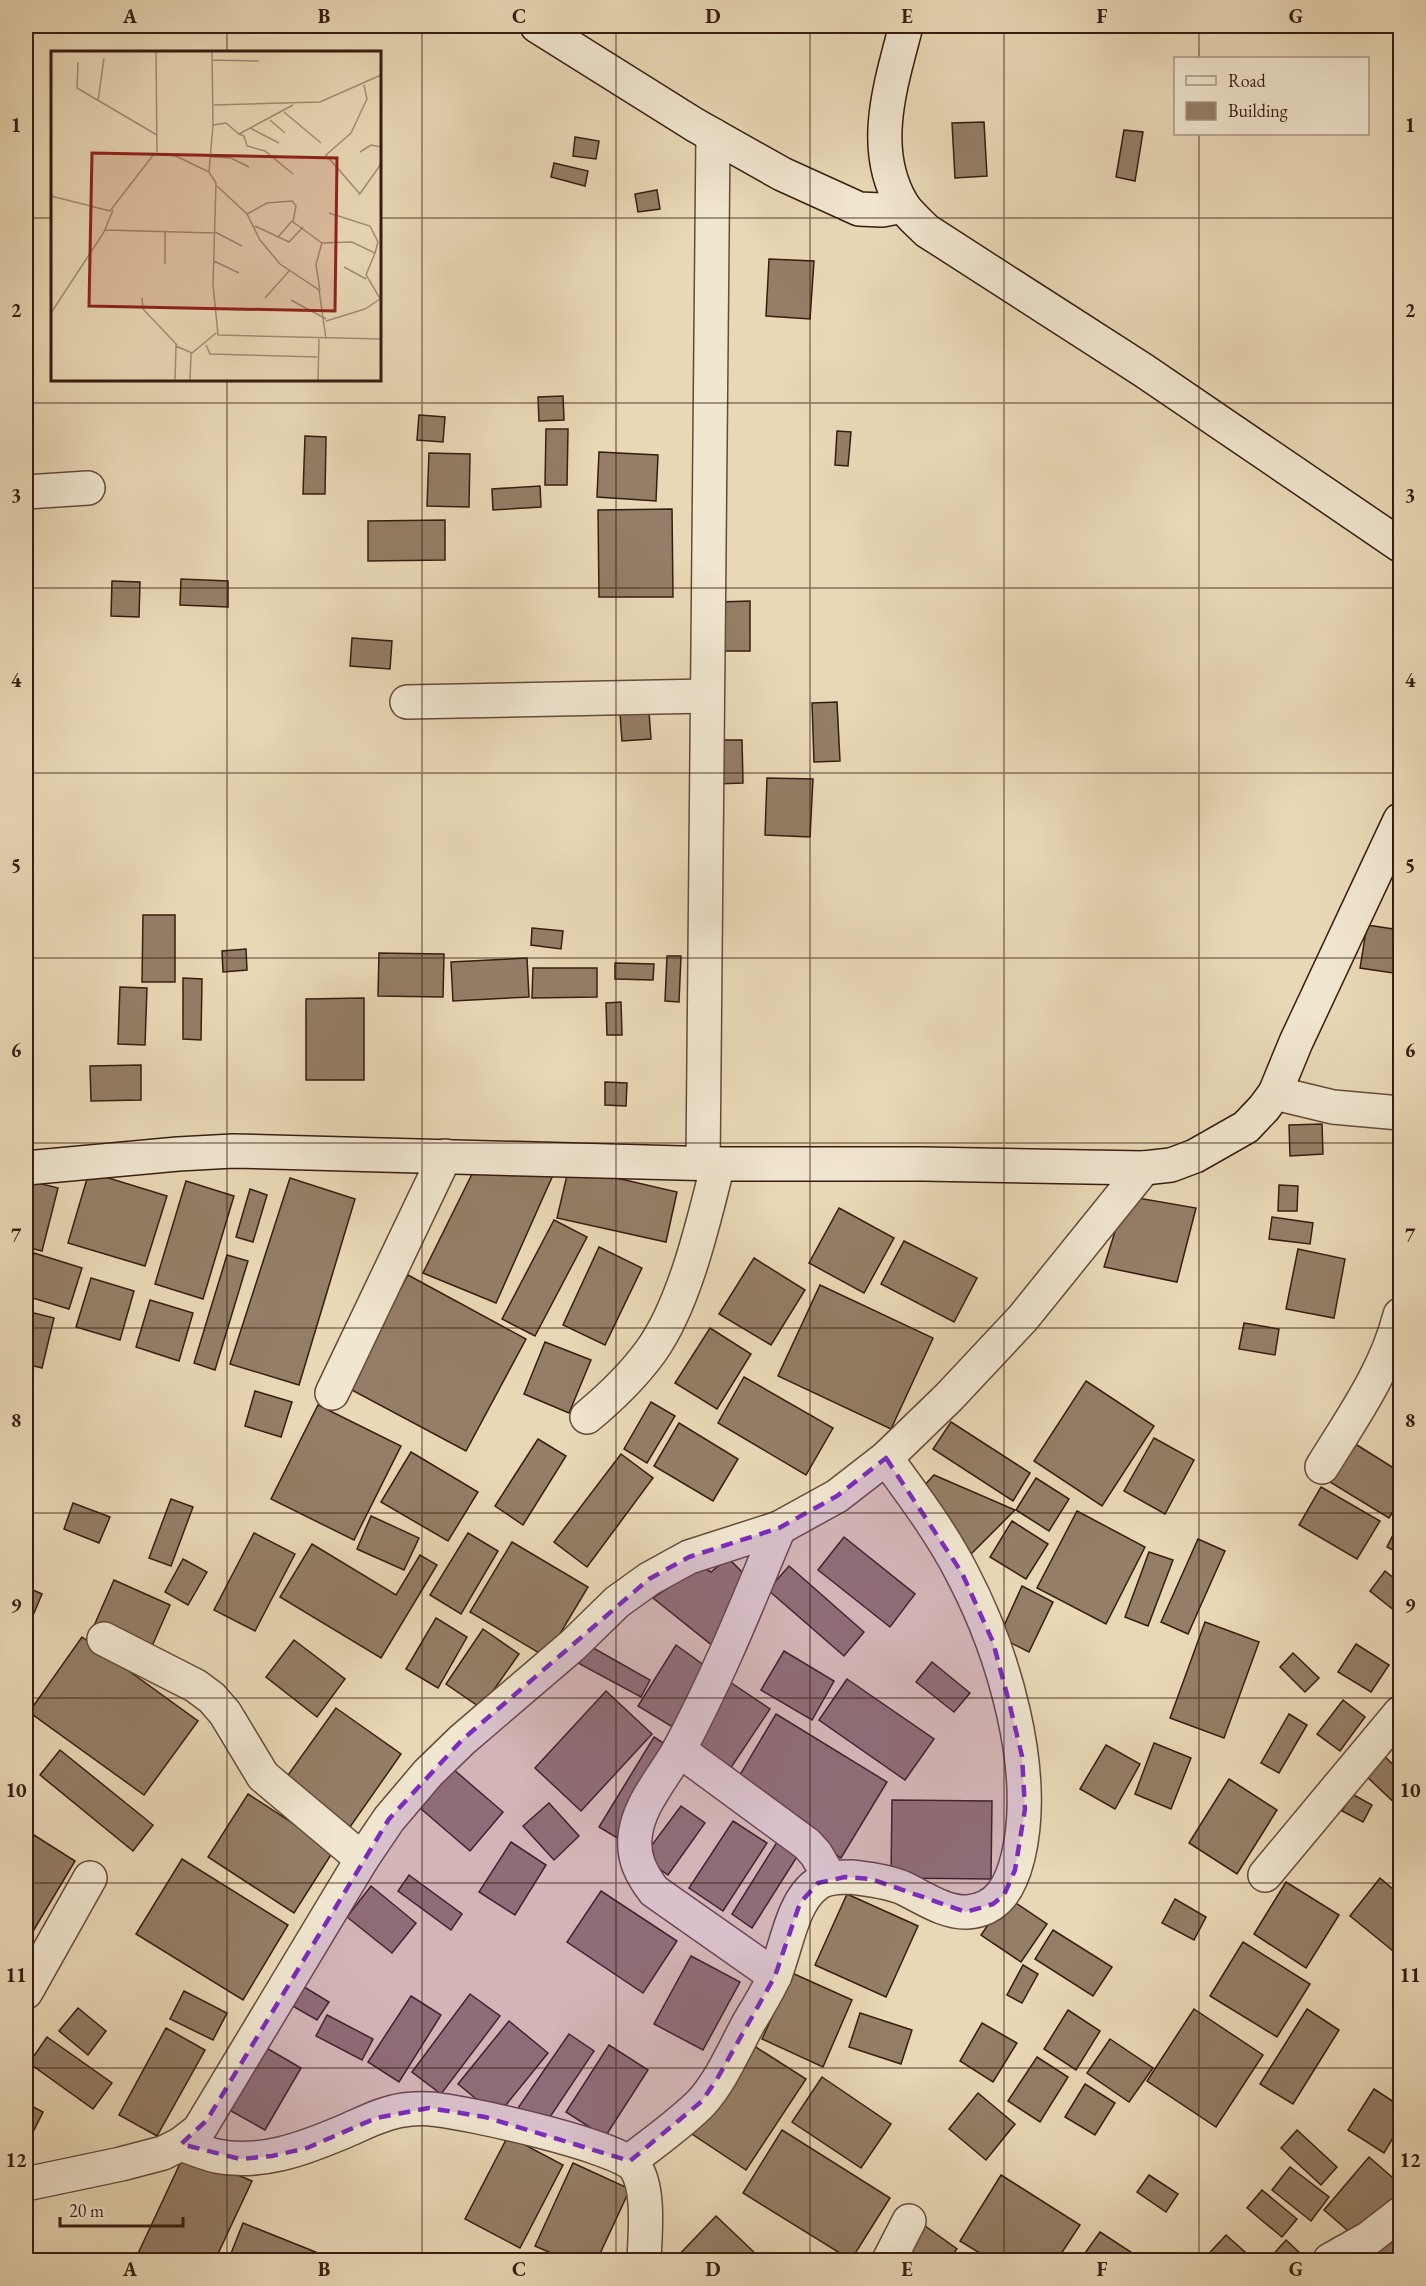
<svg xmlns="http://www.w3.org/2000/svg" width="1426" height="2286" font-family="'EB Garamond',serif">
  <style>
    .building { fill: #947e67; stroke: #371c11; stroke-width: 1.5 }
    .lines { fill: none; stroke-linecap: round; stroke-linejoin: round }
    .street-casing { stroke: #644b3a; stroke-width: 36 }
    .secondary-casing { stroke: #371c11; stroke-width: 36 }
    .street { stroke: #f1e6d0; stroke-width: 33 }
    .secondary { stroke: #f1e6d0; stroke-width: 33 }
    .marked { fill: #7b2cbf; fill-opacity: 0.2; stroke: #7b2cbf; stroke-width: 4.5; stroke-dasharray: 12 8; stroke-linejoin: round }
    .grid { fill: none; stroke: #371c11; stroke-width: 1.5; stroke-opacity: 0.55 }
    .inset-road { fill: none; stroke: #a28d74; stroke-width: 1.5 }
    .view { fill: #8f2418; fill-opacity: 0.15; stroke: #8f2418; stroke-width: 3 }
    .inset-edge { fill: none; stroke: #371c11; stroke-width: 3 }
    .neatline { fill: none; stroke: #371c11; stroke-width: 2 }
    .grid-label { font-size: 20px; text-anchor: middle; font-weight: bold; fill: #371c11 }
  </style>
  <rect width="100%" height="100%" fill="#e9d8b6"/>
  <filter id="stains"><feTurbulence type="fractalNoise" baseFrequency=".00333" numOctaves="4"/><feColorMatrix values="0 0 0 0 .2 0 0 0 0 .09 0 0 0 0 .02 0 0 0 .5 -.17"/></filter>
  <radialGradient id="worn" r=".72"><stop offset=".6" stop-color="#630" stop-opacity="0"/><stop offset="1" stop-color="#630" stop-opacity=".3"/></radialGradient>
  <g class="building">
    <polygon points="984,122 987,176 955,178 952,123"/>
    <polygon points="1124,130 1143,132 1135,181 1116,177"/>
    <polygon points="575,137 599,141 596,159 573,156"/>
    <polygon points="554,163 588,171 585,186 551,177"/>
    <polygon points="657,190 660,209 638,212 635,194"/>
    <polygon points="769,259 814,261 810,319 766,316"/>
    <polygon points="563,396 564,420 539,421 538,397"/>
    <polygon points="419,415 445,417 443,442 417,440"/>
    <polygon points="546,429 568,429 567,485 545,485"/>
    <polygon points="837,431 851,432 848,466 835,465"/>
    <polygon points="305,436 326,437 325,494 303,494"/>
    <polygon points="599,452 658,455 656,501 597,497"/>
    <polygon points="429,453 470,454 469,507 427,506"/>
    <polygon points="540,486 541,507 493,510 492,489"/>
    <polygon points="672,509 673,597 599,597 598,510"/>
    <polygon points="445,520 445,560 368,561 368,521"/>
    <polygon points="181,579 228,581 228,607 180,605"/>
    <polygon points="112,581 140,582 139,617 111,616"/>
    <polygon points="750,601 750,651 718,651 718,602"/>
    <polygon points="352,638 392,641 390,669 350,666"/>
    <polygon points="837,702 840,761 814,762 812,703"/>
    <polygon points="649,712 651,739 622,741 620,714"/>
    <polygon points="714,740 742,740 743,783 715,784"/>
    <polygon points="767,778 813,779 810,837 765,835"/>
    <polygon points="143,915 175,915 175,982 142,982"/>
    <polygon points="1367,925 1400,930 1400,974 1360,968"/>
    <polygon points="532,928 563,931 561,949 531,945"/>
    <polygon points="246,949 247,970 223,972 222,951"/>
    <polygon points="379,953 444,954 443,997 378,996"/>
    <polygon points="667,956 681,956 679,1002 665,1001"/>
    <polygon points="527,958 529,997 453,1001 451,962"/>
    <polygon points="615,963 654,964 653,980 615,979"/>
    <polygon points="533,968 597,968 597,997 532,998"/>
    <polygon points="183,978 202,979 201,1040 183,1039"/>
    <polygon points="120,987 147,988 145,1045 118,1044"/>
    <polygon points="364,998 364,1080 306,1080 306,999"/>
    <polygon points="621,1002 622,1035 607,1035 606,1003"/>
    <polygon points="141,1065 141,1100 91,1101 90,1066"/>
    <polygon points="605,1082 627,1083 626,1106 605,1105"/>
    <polygon points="1322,1124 1323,1154 1290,1156 1289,1125"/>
    <polygon points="477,1164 553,1175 496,1303 423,1273"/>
    <polygon points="569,1167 677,1192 666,1242 557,1218"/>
    <polygon points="89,1172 167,1196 145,1266 68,1243"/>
    <polygon points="290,1178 355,1199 299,1385 230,1364"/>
    <polygon points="26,1180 58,1188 42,1251 26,1247"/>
    <polygon points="186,1181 234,1196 203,1299 155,1284"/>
    <polygon points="1279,1185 1298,1186 1297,1211 1278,1211"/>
    <polygon points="250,1189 267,1195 253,1242 236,1237"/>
    <polygon points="1126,1196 1196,1208 1177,1282 1104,1267"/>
    <polygon points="839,1208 894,1238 864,1293 809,1263"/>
    <polygon points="1272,1217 1313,1223 1310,1244 1269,1239"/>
    <polygon points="554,1220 587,1237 535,1336 502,1319"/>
    <polygon points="904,1241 977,1278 954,1322 881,1284"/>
    <polygon points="599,1247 642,1268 605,1345 563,1325"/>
    <polygon points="1298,1249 1345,1259 1334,1318 1286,1309"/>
    <polygon points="34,1253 82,1268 69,1309 26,1296 26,1283"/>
    <polygon points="227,1255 248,1261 215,1370 194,1363"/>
    <polygon points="754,1258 805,1290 771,1345 719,1314"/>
    <polygon points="408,1275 526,1339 466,1451 348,1388"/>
    <polygon points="91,1278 134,1291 120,1340 76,1327"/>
    <polygon points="820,1285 933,1338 891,1429 778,1376"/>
    <polygon points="150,1300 193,1313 179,1361 136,1347"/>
    <polygon points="26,1311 54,1318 42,1368 26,1364"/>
    <polygon points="1244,1323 1279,1329 1275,1355 1239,1349"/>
    <polygon points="710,1328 751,1354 717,1409 675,1383"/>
    <polygon points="545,1342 591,1360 569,1413 524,1394"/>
    <polygon points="744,1377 833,1428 806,1475 718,1423"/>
    <polygon points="1086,1381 1154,1426 1102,1506 1034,1461"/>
    <polygon points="255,1391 292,1402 281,1437 245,1426"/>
    <polygon points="651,1402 675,1416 647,1463 624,1449"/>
    <polygon points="318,1405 401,1446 354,1540 271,1499"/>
    <polygon points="951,1422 1030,1473 1013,1501 933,1449"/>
    <polygon points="679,1423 738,1459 713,1501 654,1466"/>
    <polygon points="1154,1438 1194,1460 1165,1514 1124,1491"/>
    <polygon points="538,1439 566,1456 523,1525 495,1506"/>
    <polygon points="1349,1440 1400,1472 1400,1500 1389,1518 1325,1479"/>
    <polygon points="411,1452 478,1492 448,1541 381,1502"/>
    <polygon points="621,1454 653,1478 587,1567 554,1542"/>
    <polygon points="934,1475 1015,1510 963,1562 921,1489"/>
    <polygon points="1036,1478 1069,1499 1049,1531 1016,1510"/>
    <polygon points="1321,1487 1380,1521 1357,1559 1299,1525"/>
    <polygon points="171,1499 193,1507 171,1566 149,1558"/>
    <polygon points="73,1503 110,1517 99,1543 64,1529"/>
    <polygon points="1077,1511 1145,1547 1106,1624 1037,1588"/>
    <polygon points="371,1516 419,1538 404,1570 357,1549"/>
    <polygon points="1012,1521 1048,1544 1026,1579 990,1557"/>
    <polygon points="1400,1521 1400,1554 1387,1547"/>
    <polygon points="254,1533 295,1554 255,1631 214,1610"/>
    <polygon points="468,1533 498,1551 461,1614 430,1595"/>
    <polygon points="844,1537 915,1594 890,1627 818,1570"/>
    <polygon points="1198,1539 1225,1551 1188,1634 1161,1622"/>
    <polygon points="512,1542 588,1587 546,1657 470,1612"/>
    <polygon points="312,1544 396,1595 420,1555 437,1565 381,1658 280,1597"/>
    <polygon points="1149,1552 1173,1560 1148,1626 1125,1617"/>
    <polygon points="728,1558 749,1579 713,1646 653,1598 701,1566 711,1572"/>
    <polygon points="183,1559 207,1572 188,1605 165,1592"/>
    <polygon points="789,1566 864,1632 844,1656 768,1590"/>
    <polygon points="1385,1571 1400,1583 1400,1615 1370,1591"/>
    <polygon points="114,1580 170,1605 149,1653 93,1628"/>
    <polygon points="1022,1586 1053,1602 1029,1652 999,1637"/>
    <polygon points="26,1587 42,1594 26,1632"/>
    <polygon points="436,1618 467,1637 438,1688 406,1669"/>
    <polygon points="1205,1622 1259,1642 1224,1738 1170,1718"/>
    <polygon points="483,1629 519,1654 481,1708 446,1684"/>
    <polygon points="82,1637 198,1721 144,1795 29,1712"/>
    <polygon points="294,1640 345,1679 317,1717 266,1677"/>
    <polygon points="1356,1644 1389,1665 1371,1692 1338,1672"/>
    <polygon points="588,1645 650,1680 641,1697 578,1663"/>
    <polygon points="676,1645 712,1671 684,1734 638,1706"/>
    <polygon points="784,1651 834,1681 812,1720 761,1690"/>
    <polygon points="1293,1653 1319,1678 1305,1692 1280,1667"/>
    <polygon points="932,1662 970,1693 954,1712 916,1682"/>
    <polygon points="847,1679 934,1739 905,1780 819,1720"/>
    <polygon points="730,1682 770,1709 730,1769 690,1742"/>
    <polygon points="606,1691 652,1734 581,1811 535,1768"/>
    <polygon points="1343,1700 1365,1717 1340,1751 1317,1734"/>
    <polygon points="336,1708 401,1754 343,1837 281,1785"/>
    <polygon points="776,1714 887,1782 841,1858 734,1785"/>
    <polygon points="1289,1714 1307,1725 1279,1773 1261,1763"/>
    <polygon points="654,1737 674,1750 619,1839 599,1827"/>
    <polygon points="1154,1743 1191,1758 1171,1809 1135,1794"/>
    <polygon points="1106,1745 1140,1764 1115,1809 1080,1789"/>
    <polygon points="60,1750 153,1825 133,1851 40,1775"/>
    <polygon points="1383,1755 1400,1771 1400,1808 1365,1775"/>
    <polygon points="446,1763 503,1812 470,1851 413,1802"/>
    <polygon points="1229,1779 1277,1810 1237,1874 1189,1843"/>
    <polygon points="248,1794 334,1850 294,1913 208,1857"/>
    <polygon points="1352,1794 1372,1805 1363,1822 1342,1811"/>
    <polygon points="892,1800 992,1801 991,1879 891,1878"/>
    <polygon points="549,1803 579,1836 554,1860 523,1826"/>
    <polygon points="681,1806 705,1823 668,1875 643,1857"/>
    <polygon points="733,1821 767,1843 723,1911 689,1888"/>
    <polygon points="26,1830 75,1861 26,1943"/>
    <polygon points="779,1839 800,1852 752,1928 732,1914"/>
    <polygon points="511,1842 546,1865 515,1915 479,1892"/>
    <polygon points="182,1859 288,1925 243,2000 136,1934"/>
    <polygon points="409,1875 462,1914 451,1930 398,1891"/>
    <polygon points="1380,1878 1400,1895 1400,1952 1398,1955 1350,1916"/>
    <polygon points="1286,1882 1339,1915 1306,1968 1254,1934"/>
    <polygon points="371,1886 416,1923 392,1953 347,1917"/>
    <polygon points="601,1891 677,1941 643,1993 567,1942"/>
    <polygon points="847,1894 918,1926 886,1997 815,1965"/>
    <polygon points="1007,1897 1047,1924 1021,1962 981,1935"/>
    <polygon points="1175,1899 1206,1917 1194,1940 1162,1923"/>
    <polygon points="1053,1930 1112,1967 1093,1996 1035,1959"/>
    <polygon points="1243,1942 1310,1984 1277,2037 1210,1996"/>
    <polygon points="691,1956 740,1982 703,2050 654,2024"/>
    <polygon points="1023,1965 1038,1974 1022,2003 1007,1995"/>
    <polygon points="792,1973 852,2000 823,2067 762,2039"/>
    <polygon points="296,1982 329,2002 317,2020 284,2001"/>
    <polygon points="184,1991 227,2013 213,2040 170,2019"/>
    <polygon points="470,1994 500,2016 441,2094 412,2072"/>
    <polygon points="411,1996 441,2015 399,2082 368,2062"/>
    <polygon points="78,2008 106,2031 88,2055 59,2031"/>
    <polygon points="1194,2009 1263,2055 1216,2127 1147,2081"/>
    <polygon points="1307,2009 1339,2030 1293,2104 1260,2084"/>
    <polygon points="1068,2010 1100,2031 1076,2070 1044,2049"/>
    <polygon points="860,2013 912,2030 901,2064 849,2047"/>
    <polygon points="327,2015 373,2039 362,2060 316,2036"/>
    <polygon points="509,2021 548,2053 497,2116 458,2084"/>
    <polygon points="982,2023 1017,2043 993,2082 960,2061"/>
    <polygon points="166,2028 205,2050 157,2136 119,2115"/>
    <polygon points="569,2034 594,2051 544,2126 518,2108"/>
    <polygon points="47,2037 112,2083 93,2109 29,2063"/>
    <polygon points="1110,2039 1153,2068 1129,2102 1087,2073"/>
    <polygon points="258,2043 301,2068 265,2130 222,2106"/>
    <polygon points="751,2044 806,2079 746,2170 692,2134"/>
    <polygon points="609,2045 648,2070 605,2137 566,2112"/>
    <polygon points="1037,2057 1068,2077 1040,2122 1008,2101"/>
    <polygon points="822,2077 891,2124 861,2168 792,2122"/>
    <polygon points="1085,2084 1115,2103 1095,2135 1065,2117"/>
    <polygon points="1374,2089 1400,2106 1400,2126 1384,2153 1348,2130"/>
    <polygon points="978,2093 1015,2124 986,2160 949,2129"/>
    <polygon points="26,2103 43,2112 26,2146"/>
    <polygon points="782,2130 890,2198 851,2260 743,2193"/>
    <polygon points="1297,2130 1337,2167 1321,2185 1281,2148"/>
    <polygon points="508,2136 563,2165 520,2248 465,2219"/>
    <polygon points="185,2153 252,2181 215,2260 135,2260"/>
    <polygon points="1369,2157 1400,2184 1400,2195 1361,2242 1324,2210"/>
    <polygon points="573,2163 630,2189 597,2260 567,2260 535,2246"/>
    <polygon points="1290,2167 1329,2197 1311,2221 1272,2190"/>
    <polygon points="1001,2175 1080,2225 1057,2260 991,2260 960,2241"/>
    <polygon points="1149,2175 1178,2194 1166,2212 1137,2192"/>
    <polygon points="1262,2190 1297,2219 1282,2237 1247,2208"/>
    <polygon points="716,2216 758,2256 754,2260 674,2260"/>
    <polygon points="1400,2220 1400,2253 1395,2260 1382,2260 1375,2255"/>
    <polygon points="243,2223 318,2253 315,2260 240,2260 230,2256"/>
    <polygon points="921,2223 957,2249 948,2260 896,2260"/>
    <polygon points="1100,2232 1143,2260 1080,2260"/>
    <polygon points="1226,2235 1254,2260 1203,2260"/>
    <polygon points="1286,2240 1302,2255 1297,2260 1268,2260"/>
  </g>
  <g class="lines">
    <g class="street-casing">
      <g id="street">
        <polyline points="26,492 88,488"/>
        <polyline points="407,702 707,696"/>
        <polyline points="1275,1093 1333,1107 1400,1113"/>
        <polyline points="703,1163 713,135"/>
        <polyline points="332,1393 445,1156"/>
        <path d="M587 1417C611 1397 633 1376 651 1351 685 1304 704 1220 718 1164"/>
        <path d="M1322 1467C1352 1418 1386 1371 1400 1315"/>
        <polyline points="104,1639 196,1686 212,1698 225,1713 263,1776 362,1859"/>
        <polyline points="679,1750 807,1844 816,1854 830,1878"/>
        <polyline points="1265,1875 1400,1713"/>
        <path d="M775 1976 654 1891C641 1874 633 1858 635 1837 638 1804 665 1776 680 1748 718 1677 748 1602 779 1528"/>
        <polyline points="26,1992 90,1878"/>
        <path d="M181 2144C192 2148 204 2153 216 2156 260 2165 303 2149 343 2132 362 2124 382 2113 403 2110 412 2109 422 2108 430 2109 462 2111 620 2146 635 2167 650 2188 645 2235 644 2260"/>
        <path d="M630 2161C654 2142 679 2125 701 2103 721 2081 734 2050 748 2024 757 2008 768 1992 775 1975 786 1949 792 1901 817 1884 826 1877 840 1877 851 1877 868 1879 885 1881 901 1887 921 1896 944 1913 967 1912 999 1910 1011 1885 1018 1857 1039 1770 1003 1651 962 1573 941 1532 913 1495 886 1458"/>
        <polyline points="26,2184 121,2164 163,2153 181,2144 199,2130 362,1859 389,1819 428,1773 462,1740 573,1645 617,1602 649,1579 689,1557 779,1528 837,1496 886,1458 949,1397 1023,1318 1144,1168"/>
        <polyline points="889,2260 909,2221"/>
        <polyline points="1330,2260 1369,2238 1400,2214"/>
      </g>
    </g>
    <g class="secondary-casing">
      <g id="secondary">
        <polyline points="537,26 695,125 782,174 859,209 882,210 903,206"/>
        <path d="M906 26C891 84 869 148 902 204 908 214 919 223 927 231L1143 370 1400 545"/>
        <polyline points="26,1168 178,1154 233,1151 718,1164 923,1164 1144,1168 1171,1165 1195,1156 1246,1127 1264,1108 1275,1093 1296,1042 1400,820"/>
      </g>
    </g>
    <use href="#street" class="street"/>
    <use href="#secondary" class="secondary"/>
  </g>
  <path class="marked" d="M886 1458 962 1573 993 1642 1009 1702 1022 1756 1025 1809 1015 1870 1004 1895 993 1904 966 1912 871 1879 845 1877 818 1883 800 1903 775 1976 717 2079 702 2101 630 2161 485 2117 429 2108 376 2118 307 2148 272 2156 240 2159 181 2144 207 2120 389 1819 462 1740 649 1579 689 1557 779 1528 837 1496Z"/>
  <path class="grid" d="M227 26V52M422 26V2260M616 26V2260M810 26V2260M1004 26V2260M1199 26V58M1199 134V2260M26 218H52M380 218H1400M227 380V2260M26 403H1400M26 588H1400M26 773H1400M26 958H1400M26 1143H1400M26 1328H1400M26 1513H1400M26 1698H1400M26 1883H1400M26 2068H1400"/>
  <g transform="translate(51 51)">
    <rect width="330" height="330" fill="#e9d8b6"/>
    <path class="inset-road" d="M105 1 106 101M161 9 208 10M27 11 26 37 106 84M47 50 53 7M163 54 269 51 330 24M233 61 270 92M219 69 234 82M162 74 175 72 188 83 242 54M199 77 228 92M188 83 193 85 196 95 214 100 242 123M309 101 320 94 330 96M160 106 180 107 198 116M158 121 162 74 161 1M166 135 196 163 209 189 229 213 268 239 275 288M309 143 275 104 300 82 316 48 313 34M308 144 330 113M0 145 59 160 103 103 125 105 158 121 165 132 162 233 167 284 330 288M278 162 319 175 327 191 324 202M196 163 216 152 241 150 245 155 242 171 271 192M204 175 238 191 252 176M54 179 164 182M114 181V213M164 181 191 195M227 186 241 170M163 210 188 222M293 216 315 228M269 240 265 213 271 192 301 191 324 202 315 224 330 249M91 247 92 258 126 294M214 247 238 220M240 249 275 268M0 262 53 181 62 159M275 270 314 258 329 248M155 294 159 303 266 306M124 329 125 295 141 302M139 329 140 303 165 282M267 329 268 288"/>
    <path class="view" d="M41 102 286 107 284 260 38 255Z"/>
    <rect width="330" height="330" class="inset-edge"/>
  </g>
  <rect width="1426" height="2286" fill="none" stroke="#e9d8b6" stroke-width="66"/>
  <rect x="1174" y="57" width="195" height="78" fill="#f1e6d0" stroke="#a79584" stroke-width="1.5"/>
  <rect x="1186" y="76" width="30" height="9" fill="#f1e6d0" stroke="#a79584" stroke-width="1.5"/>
  <text x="1228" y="87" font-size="18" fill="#371c11">Road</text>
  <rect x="1186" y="102" width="30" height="18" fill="#947e67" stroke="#a79584" stroke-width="1.5"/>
  <text x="1228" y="117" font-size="18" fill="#371c11">Building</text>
  <path d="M60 2217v9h123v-9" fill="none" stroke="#371c11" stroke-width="3"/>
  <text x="69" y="2217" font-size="18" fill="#371c11" stroke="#f1e6d0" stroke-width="4.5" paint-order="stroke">20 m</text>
  <rect x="33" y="33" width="1360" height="2220" class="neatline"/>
  <g class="grid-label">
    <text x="130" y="23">A</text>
    <text x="324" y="23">B</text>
    <text x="519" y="23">C</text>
    <text x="713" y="23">D</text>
    <text x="907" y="23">E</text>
    <text x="1102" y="23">F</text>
    <text x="1296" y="23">G</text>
    <text x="16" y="132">1</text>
    <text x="1410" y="132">1</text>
    <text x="16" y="317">2</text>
    <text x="1410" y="317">2</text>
    <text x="16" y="502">3</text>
    <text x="1410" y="502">3</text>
    <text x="16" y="687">4</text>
    <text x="1410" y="687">4</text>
    <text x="16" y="872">5</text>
    <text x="1410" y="872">5</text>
    <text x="16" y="1057">6</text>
    <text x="1410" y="1057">6</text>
    <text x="16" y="1242">7</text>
    <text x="1410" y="1242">7</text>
    <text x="16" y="1427">8</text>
    <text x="1410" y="1427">8</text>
    <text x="16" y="1612">9</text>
    <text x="1410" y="1612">9</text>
    <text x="16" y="1797">10</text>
    <text x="1410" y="1797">10</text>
    <text x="16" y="1982">11</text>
    <text x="1410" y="1982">11</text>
    <text x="16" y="2167">12</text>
    <text x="1410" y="2167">12</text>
    <text x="130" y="2276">A</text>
    <text x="324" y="2276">B</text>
    <text x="519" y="2276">C</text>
    <text x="713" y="2276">D</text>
    <text x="907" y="2276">E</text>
    <text x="1102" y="2276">F</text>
    <text x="1296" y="2276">G</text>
  </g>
  <rect width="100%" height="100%" filter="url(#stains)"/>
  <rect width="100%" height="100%" fill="url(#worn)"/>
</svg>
